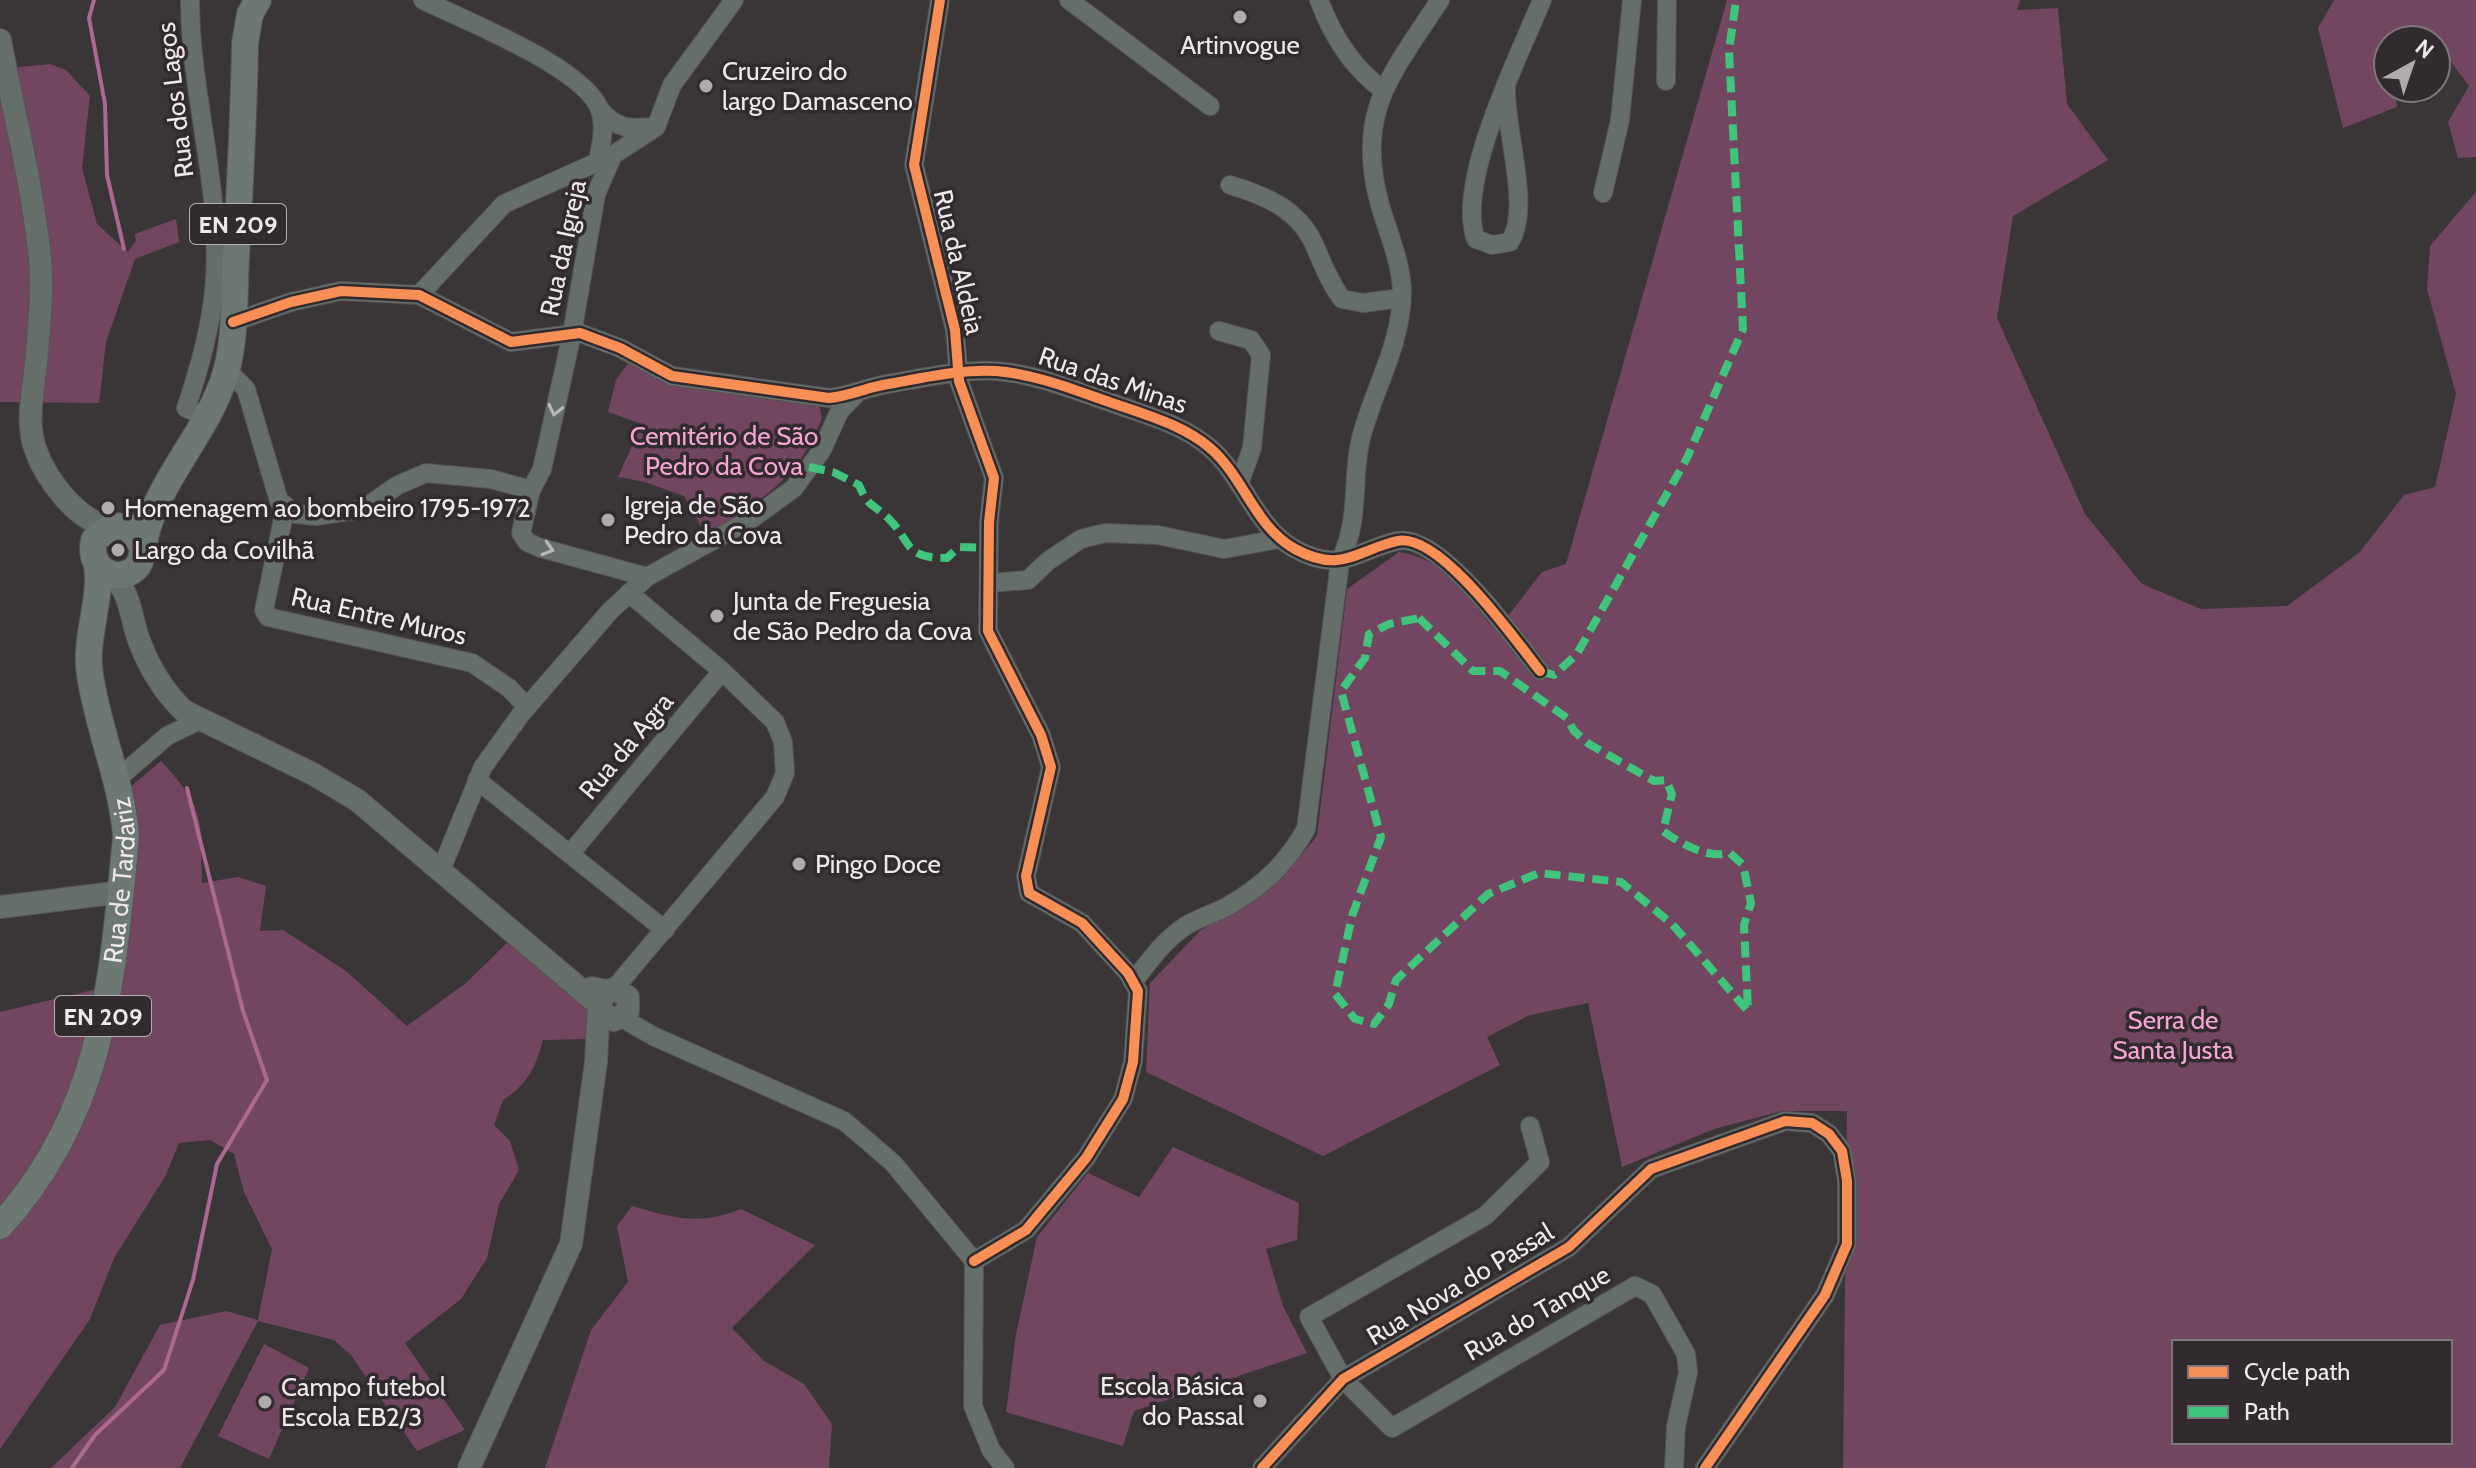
<svg xmlns="http://www.w3.org/2000/svg" width="2476" height="1468" font-family="Cabin,sans-serif">
  <style>
    .green { fill: #724661; fill-rule: evenodd }
    .lines { fill: none; stroke-linecap: round; stroke-linejoin: round }
    .stream { stroke: #ab6890; stroke-width: 4 }
    .minor-casing { stroke: #565355; stroke-width: 20 }
    .tertiary-casing { stroke: #565355; stroke-width: 24 }
    .primary-casing { stroke: #565355; stroke-width: 28 }
    .minor { stroke: #656e68; stroke-width: 18 }
    .tertiary { stroke: #656e68; stroke-width: 22 }
    .primary { stroke: #6d7872; stroke-width: 26 }
    .quiet { stroke: #40c37c; stroke-width: 8; stroke-dasharray: 16 8; stroke-linecap: butt }
    .cycleway-casing { stroke: #312a2e; stroke-width: 15 }
    .cycleway { stroke: #f78f57; stroke-width: 10 }
    .oneway { stroke: #b7b7b7 }
    .poi-dot { fill: #afaaac; stroke: #312a2e; stroke-width: 3 }
    .labels { text-anchor: middle; dominant-baseline: central; stroke-width: 7; stroke-linejoin: round; paint-order: stroke }
    .shield { fill: #312a2e; stroke: #b5afb2; stroke-width: 2 }
    .shield-label { font-size: 24px; font-weight: bold; fill: #eee8eb }
    .poi-label { font-size: 26px; fill: #eee8eb; stroke: #312a2e; text-anchor: start }
    .street-label { font-size: 26px; fill: #eee8eb; stroke: #312a2e }
    .park-label { font-size: 26px; fill: #f5a5d4; stroke: #312a2e }
  </style>
  <rect width="100%" height="100%" fill="#3a3638"/>
  <g class="green">
    <path d="M1727 0H2020L2017 10 2058 8 2067 104 2108 160 2013 216 1997 318 2085 514 2142 584 2201 609 2287 606 2360 552 2404 495 2435 487 2456 394 2427 289 2430 246 2476 192V1468H1843L1847 1111H1782L1714 1129 1622 1167 1588 1003 1530 1015 1487 1037 1500 1065 1323 1156 1146 1072 1150 983 1200 931 1282 878 1317 836 1347 589 1399 552C1441 558 1468 591 1490 625L1508 616 1542 572 1566 564ZM2174 1342H2450V1442H2174Z"/>
    <polygon points="2334,0 2476,0 2476,157 2458,158 2448,122 2469,86 2448,58 2436,55 2436,40 2388,40 2388,88 2395,88 2397,107 2343,128 2318,28"/>
    <polygon points="50,64 66,70 90,96 82,168 97,224 128,252 136,241 135,234 176,219 179,242 135,259 106,342 99,403 0,402 0,69"/>
    <path d="M629 362 819 405 822 418C798 481 759 501 706 535L684 496 645 482 618 477 642 424 608 412 616 380Z"/>
    <path d="M161 761C206 810 201 819 202 883L238 877 266 886 260 931 283 930 346 971 407 1026 466 983 510 940 589 1003 590 1039 543 1040C536 1067 527 1085 503 1100L494 1125 510 1141 519 1170 499 1204 487 1258 461 1299 405 1343 465 1430 417 1451 351 1355 334 1340 258 1321 180 1468H51L115 1407 160 1325 226 1311 258 1320 272 1249 244 1192 234 1154 210 1140 179 1143 166 1175 114 1258 90 1319 0 1449V1012L118 984 128 789Z"/>
    <polygon points="1173,1147 1299,1203 1297,1240 1266,1249 1283,1306 1307,1353 1134,1411 1123,1446 1006,1412 1016,1334 1037,1237 1088,1173 1139,1197"/>
    <path d="M632 1206C674 1218 698 1226 741 1209L815 1245 732 1328 764 1361 804 1384 832 1424 829 1468H545L591 1330 628 1282 617 1226Z"/>
    <polygon points="264,1344 309,1368 269,1459 218,1436"/>
  </g>
  <g class="lines">
    <g class="stream">
      <polyline points="94,0 89,18 105,104 107,175 124,249"/>
      <polyline points="72,1468 95,1435 164,1370 193,1280 217,1164 267,1080 243,1011 187,788"/>
    </g>
    <g class="minor-casing">
      <g id="minor">
        <path d="M190 0C190 97 224 193 214 291 210 332 199 370 186 408L206 417"/>
        <path d="M423 0C463 20 590 69 601 113 605 129 601 145 598 161"/>
        <polyline points="940,0 914,165 955,330 959,381 994,478 989,522 988,631 1041,735 1051,767 1026,876 1029,893 1082,923 1128,973 1138,991 1133,1062 1123,1099 1086,1158 1026,1230 974,1261"/>
        <polyline points="1069,0 1210,106"/>
        <path d="M1319 0C1332 35 1353 68 1383 90"/>
        <polyline points="1666,81 1667,0"/>
        <path d="M1506 84C1504 130 1532 206 1510 242L1492 245 1476 239C1455 183 1519 56 1542 0"/>
        <path d="M601 111C617 129 629 129 653 127"/>
        <polyline points="613,155 596,194 572,334 542,469 531,490 521,533 527,542 541,548 647,577"/>
        <path d="M1230 185C1264 195 1298 209 1314 244 1323 264 1329 282 1342 299L1363 303 1401 298"/>
        <polyline points="1603,193 1620,120 1632,0"/>
        <polyline points="419,295 504,204 613,155 656,127 672,85 734,0"/>
        <path d="M233 322 291 302 341 291 419 295 511 342 580 333 620 348 672 376 829 398C850 396 868 387 888 384 922 378 961 369 996 371 1037 374 1079 392 1118 405 1149 416 1185 426 1210 448 1244 477 1255 527 1295 549 1341 574 1355 551 1397 541 1439 531 1516 641 1540 671"/>
        <polyline points="1219,331 1251,340 1261,355 1252,448 1239,484"/>
        <polyline points="227,370 246,389 279,501 296,514 316,516 363,509 398,485 426,473 491,479 531,490"/>
        <polyline points="285,509 264,610 268,617 472,663 509,688 527,707"/>
        <polyline points="989,583 1028,580 1048,561 1081,539 1105,533 1158,535 1224,549 1279,539"/>
        <polyline points="116,780 167,736 200,720"/>
        <polyline points="477,780 665,930"/>
        <polyline points="570,854 722,671"/>
        <polyline points="441,870 483,767 521,714 610,611 647,577 753,518 794,488 822,450 839,412 855,395"/>
        <path d="M1133 982C1148 963 1163 941 1184 927 1197 918 1214 914 1228 906 1263 886 1287 863 1306 829L1340 562C1362 512 1350 484 1361 438 1374 388 1401 346 1402 293 1402 264 1388 233 1380 205 1354 112 1392 74 1440 0"/>
        <polyline points="614,989 775,797 785,773 783,742 775,722 722,671 629,593"/>
        <polyline points="622,1018 653,1036 844,1121 893,1163 974,1261"/>
        <polyline points="1530,1126 1540,1162 1485,1216 1309,1317 1343,1379 1392,1428 1635,1286 1652,1294 1686,1354 1688,1373 1676,1426 1674,1468"/>
        <polyline points="974,1261 973,1406 991,1450 1005,1468"/>
        <polyline points="1262,1468 1343,1379 1569,1247 1651,1169 1785,1121 1812,1123 1829,1134 1842,1151 1847,1181 1847,1244 1825,1295 1705,1468"/>
      </g>
    </g>
    <g class="tertiary-casing">
      <g id="tertiary">
        <path d="M0 40C13 109 31 179 39 249 44 287 39 326 36 364 33 392 26 421 35 448 45 478 79 525 112 526"/>
        <path d="M111 575C132 592 130 619 140 643 150 669 164 692 184 711L313 774 357 800 599 1005"/>
        <polyline points="0,907 121,892"/>
        <polyline points="592,988 606,991 614,989 628,997 628,1012 614,1020 601,1012"/>
        <polyline points="469,1468 571,1244 596,1062 599,1005 606,992"/>
      </g>
    </g>
    <g class="primary-casing">
      <g id="primary">
        <path d="M142 545 128 527 112 526 94 540C85 580 138 587 142 554 151 483 207 438 226 372 236 336 234 295 236 257 240 186 244 115 245 43L250 14 258 0"/>
        <path id="s1" d="M0 1226C104 1113 112 982 126 837 122 781 98 730 90 675 84 638 102 602 97 565"/>
      </g>
    </g>
    <use href="#minor" class="minor"/>
    <use href="#tertiary" class="tertiary"/>
    <use href="#primary" class="primary"/>
    <g class="quiet">
      <path d="M809 467 833 472 859 485C868 507 872 503 888 518 912 541 902 558 947 558L959 547 988 548"/>
      <path d="M1419 618 1473 671H1500L1567 718 1574 731 1589 744 1654 781 1666 780 1672 794 1663 831C1681 844 1708 859 1730 853L1743 865 1751 903 1744 925 1748 1011 1672 924 1621 882 1539 873 1488 894 1396 980 1389 1004 1374 1024 1355 1019 1335 994 1352 916 1381 837 1341 691 1365 658 1369 634 1389 624Z"/>
      <polyline points="1540,671 1554,675 1577,654 1687,458 1743,329 1729,51 1736,0"/>
    </g>
    <g class="cycleway-casing">
      <g id="cycleway">
        <polyline points="940,0 914,165 955,330 959,381 994,478 989,522 988,631 1041,735 1051,767 1026,876 1029,893 1082,923 1128,973 1138,991 1133,1062 1123,1099 1086,1158 1026,1230 974,1261"/>
        <path d="M233 322 291 302 341 291 419 295 511 342 580 333 620 348 672 376 829 398C850 396 868 387 888 384 922 378 961 369 996 371 1037 374 1079 392 1118 405 1149 416 1185 426 1210 448 1244 477 1255 527 1295 549 1341 574 1355 551 1397 541 1439 531 1516 641 1540 671"/>
        <polyline points="1262,1468 1343,1379 1569,1247 1651,1169 1785,1121 1812,1123 1829,1134 1842,1151 1847,1181 1847,1244 1825,1295 1705,1468"/>
      </g>
    </g>
    <use href="#cycleway" class="cycleway"/>
  </g>
  <defs><path id="oneway-chevron" d="M-2-3.5L2.5 0L-2 3.5" fill="none" stroke-width="1.6" stroke-linecap="round" stroke-linejoin="round" transform="scale(2)"/></defs>
  <g class="oneway">
    <use href="#oneway-chevron" transform="translate(555 410) rotate(103)"/>
    <use href="#oneway-chevron" transform="translate(548 549) rotate(17)"/>
  </g>
  <g class="poi-dot">
    <circle cx="1240" cy="17" r="8"/>
    <circle cx="706" cy="86" r="8"/>
    <circle cx="108" cy="508" r="8"/>
    <circle cx="608" cy="520" r="8"/>
    <circle cx="118" cy="550" r="8"/>
    <circle cx="717" cy="616" r="8"/>
    <circle cx="799" cy="864" r="8"/>
    <circle cx="1260" cy="1401" r="8"/>
    <circle cx="265" cy="1402" r="8"/>
  </g>
  <g class="labels">
    <g class="shield">
      <rect x="190" y="204" width="96" height="40" rx="6"/>
      <rect x="55" y="996" width="96" height="40" rx="6"/>
    </g>
    <g class="shield-label">
      <text x="238" y="224">EN 209</text>
      <text x="103" y="1016">EN 209</text>
    </g>
    <g class="poi-label">
      <text x="1240" y="45" text-anchor="middle">Artinvogue</text>
      <text x="722" y="71">Cruzeiro do<tspan x="722" dy="30">largo Damasceno</tspan></text>
      <text x="624" y="505">Igreja de São<tspan x="624" dy="30">Pedro da Cova</tspan></text>
      <text x="124" y="508">Homenagem ao bombeiro 1795-1972</text>
      <text x="134" y="550">Largo da Covilhã</text>
      <text x="733" y="601">Junta de Freguesia<tspan x="733" dy="30">de São Pedro da Cova</tspan></text>
      <text x="815" y="864">Pingo Doce</text>
      <text x="1244" y="1386" text-anchor="end">Escola Básica<tspan x="1244" dy="30">do Passal</tspan></text>
      <text x="281" y="1387">Campo futebol<tspan x="281" dy="30">Escola EB2/3</tspan></text>
    </g>
    <g class="street-label">
      <text transform="translate(175 100) rotate(-97)">Rua dos Lagos</text>
      <text transform="translate(563 248) rotate(-78)">Rua da Igreja</text>
      <text transform="translate(959 262) rotate(77)">Rua da Aldeia</text>
      <text transform="translate(1113 380) rotate(19)">Rua das Minas</text>
      <text transform="translate(379 616) rotate(13)">Rua Entre Muros</text>
      <text transform="translate(626 746) rotate(-50)">Rua da Agra</text>
      <text stroke="none"><textPath href="#s1" startOffset="374">Rua de Tardariz</textPath></text>
      <text transform="translate(1460 1284) rotate(-31)">Rua Nova do Passal</text>
      <text transform="translate(1537 1313) rotate(-30)">Rua do Tanque</text>
    </g>
    <g class="park-label">
      <text x="724" y="436">Cemitério de São<tspan x="724" dy="30">Pedro da Cova</tspan></text>
      <text x="2173" y="1020">Serra de<tspan x="2173" dy="30">Santa Justa</tspan></text>
    </g>
  </g>
  <rect x="2172" y="1340" width="280" height="104" fill="#312a2e" stroke="#7d767a" stroke-width="2"/>
  <rect x="2188" y="1366" width="40" height="12" fill="#f78f57" stroke="#7d767a" stroke-width="2"/>
  <text x="2244" y="1380" font-size="24" fill="#eee8eb">Cycle path</text>
  <rect x="2188" y="1406" width="40" height="12" fill="#40c37c" stroke="#7d767a" stroke-width="2"/>
  <text x="2244" y="1420" font-size="24" fill="#eee8eb">Path</text>
  <g transform="translate(2412 64) rotate(40)"><circle r="38" fill="#312a2e" stroke="#7d767a" stroke-width="2"/>
  <path d="M0-6L14 30L0 20L-14 30Z" fill="#afaaac"/>
  <text y="-12" font-size="22" font-weight="bold" text-anchor="middle" fill="#eee8eb">N</text>
  </g>
</svg>
